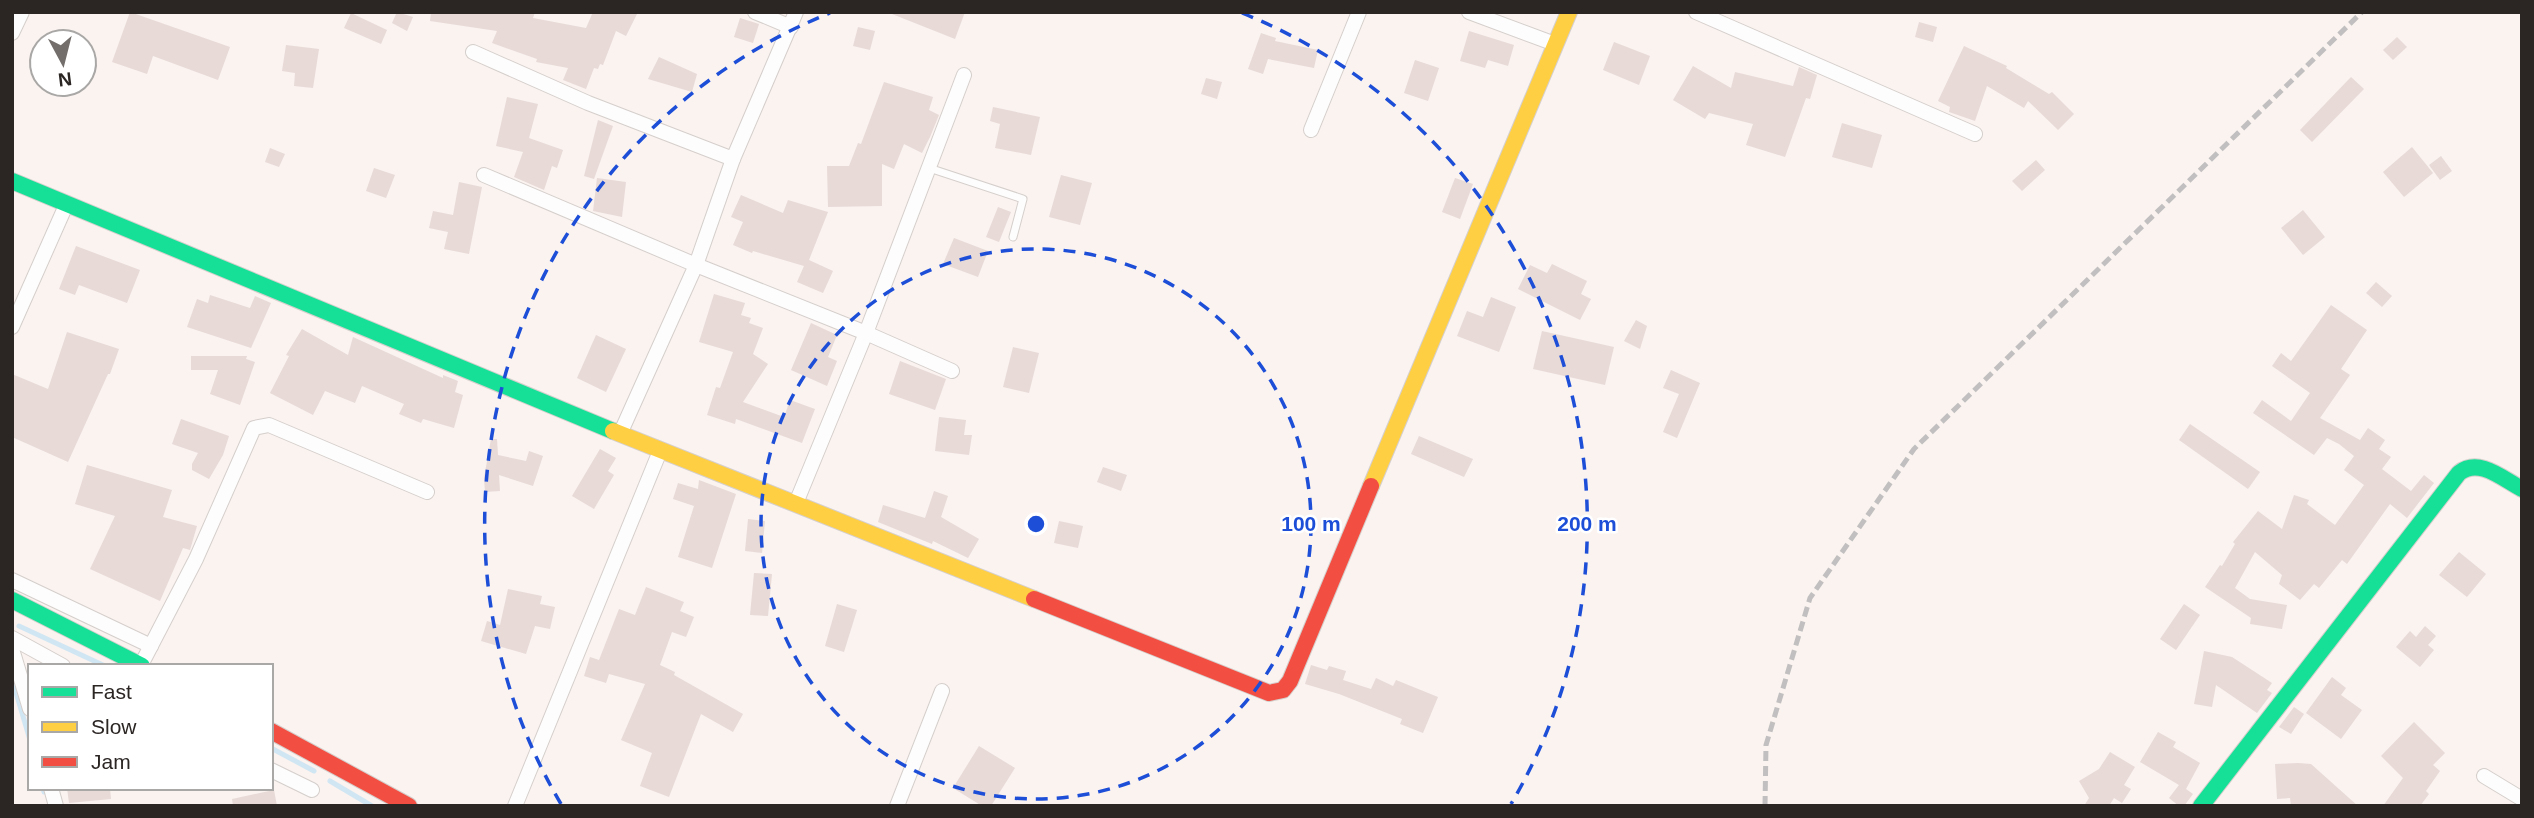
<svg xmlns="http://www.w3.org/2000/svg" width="2534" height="818" font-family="Helvetica,sans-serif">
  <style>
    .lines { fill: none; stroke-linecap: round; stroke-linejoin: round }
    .stream { stroke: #d1e6f3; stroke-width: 5 }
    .building { fill: #e8dad7 }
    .lane-casing { stroke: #d5cfcc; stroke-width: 9 }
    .street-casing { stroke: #d5cfcc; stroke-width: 16 }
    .fast-casing { stroke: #d5cfcc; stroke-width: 18 }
    .slow-casing { stroke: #d5cfcc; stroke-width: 18 }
    .jam-casing { stroke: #d5cfcc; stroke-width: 18 }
    .lane { stroke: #fefdfd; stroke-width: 7 }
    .street { stroke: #fefdfd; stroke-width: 14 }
    .fast { stroke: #16e098; stroke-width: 16 }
    .slow { stroke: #ffcf43; stroke-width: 16 }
    .jam { stroke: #f24e42; stroke-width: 16 }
    .rail { stroke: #c1bfbf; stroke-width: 5; stroke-dasharray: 10 5; stroke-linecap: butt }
    .ring { fill: none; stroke: #1d4ed8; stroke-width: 3.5; stroke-dasharray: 12 9 }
    .centre { fill: #1d4ed8; stroke: #fff; stroke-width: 3.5 }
    .ring-label { font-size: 21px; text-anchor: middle; font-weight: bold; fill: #1d4ed8; stroke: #fff; stroke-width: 5; stroke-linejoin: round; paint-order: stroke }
  </style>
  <rect width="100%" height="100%" fill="#faf3f0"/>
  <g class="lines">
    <g class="stream">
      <polyline points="19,626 105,666"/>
      <polyline points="12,679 30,740"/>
      <polyline points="271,748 314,771"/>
      <polyline points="330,781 372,806"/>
      <polyline points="43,788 44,792"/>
    </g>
  </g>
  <g class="building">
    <polygon points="130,12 230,47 218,80 153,56 147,74 112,62"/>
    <polygon points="397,12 413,17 407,31 392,23"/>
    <polygon points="431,12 535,12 533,18 586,28 593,12 638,12 626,36 616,31 603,65 600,64 598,69 594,68 586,89 563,80 568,68 536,62 537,59 492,43 497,31 430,21"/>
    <polygon points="887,12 965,12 955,39"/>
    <polygon points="351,13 387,30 381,44 344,28"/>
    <polygon points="740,18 759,24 753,43 734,37"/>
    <polygon points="1919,22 1937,27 1933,42 1915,37"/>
    <polygon points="858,27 875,31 870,50 853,46"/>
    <polygon points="1469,31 1514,45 1508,66 1488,60 1485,68 1460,61"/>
    <polygon points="1261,33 1276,38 1275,41 1318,50 1314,68 1268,59 1263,74 1248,69"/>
    <polygon points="2397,37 2407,47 2393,60 2383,50"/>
    <polygon points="1614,42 1650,56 1639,85 1603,70"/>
    <polygon points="286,45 319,49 313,88 294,86 295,73 282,71"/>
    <polygon points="1964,46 2007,66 2006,68 2049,94 2052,92 2074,114 2058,130 2028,101 2024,108 1987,86 1975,121 1949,112 1950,107 1938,101"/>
    <polygon points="659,57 697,74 692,92 648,79"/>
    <polygon points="1415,60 1439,68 1428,101 1404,93"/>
    <polygon points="1693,66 1731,88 1735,72 1793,86 1799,67 1817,75 1810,99 1806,98 1785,157 1746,145 1753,124 1709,113 1705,119 1673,100"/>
    <polygon points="2351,77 2364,89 2312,142 2300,130"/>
    <polygon points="1206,78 1222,82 1217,99 1201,94"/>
    <polygon points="884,82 933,97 929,110 939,115 930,137 922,153 904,144 894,169 882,164 882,206 828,207 827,166 849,166 858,143 861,144"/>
    <polygon points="507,97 538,104 529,138 563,150 557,168 552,166 544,190 514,177 523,152 496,146"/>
    <polygon points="993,107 1040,117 1031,155 995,148 1000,124 990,121"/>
    <polygon points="598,120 613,126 594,179 584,176"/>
    <polygon points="1842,123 1882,135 1872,168 1832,157"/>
    <polygon points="2412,147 2433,173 2404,197 2383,172"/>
    <polygon points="270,148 285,154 279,167 265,162"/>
    <polygon points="2441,156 2452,171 2440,180 2429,165"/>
    <polygon points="2036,160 2045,170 2022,191 2012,181"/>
    <polygon points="374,168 395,175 386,198 366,191"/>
    <polygon points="1061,175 1092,183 1080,225 1049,217"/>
    <polygon points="597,178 626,182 622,217 593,211"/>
    <polygon points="1455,178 1473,184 1460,219 1442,212"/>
    <polygon points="459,182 482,187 469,254 444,249 448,232 429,228 433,211 453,215"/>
    <polygon points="741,195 783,213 788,200 828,212 809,260 833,271 823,293 797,282 804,266 753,251 752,253 733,245 743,222 731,217"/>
    <polygon points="998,207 1011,212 999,242 986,237"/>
    <polygon points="2303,210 2325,237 2303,255 2281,228"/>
    <polygon points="954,238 988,251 978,277 943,264"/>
    <polygon points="76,246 140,270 127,303 79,285 75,295 59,289"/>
    <polygon points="1552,264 1587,281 1581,294 1591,299 1580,320 1518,289 1530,265 1547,273"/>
    <polygon points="2376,282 2392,296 2382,307 2366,293"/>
    <polygon points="714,294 745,303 741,315 751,318 749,323 763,328 753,354 768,364 743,402 784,417 790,400 815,409 802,443 736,419 735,424 707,415 716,387 720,388 733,352 699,342"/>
    <polygon points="210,295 250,308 255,296 271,303 251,348 187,327 197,299 208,303"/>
    <polygon points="1491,297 1516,307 1499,352 1457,336 1467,311 1483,317"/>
    <polygon points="2331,305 2367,330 2341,369 2350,375 2320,418 2360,440 2368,428 2385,440 2379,449 2391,457 2382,469 2411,491 2424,475 2434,483 2407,518 2390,504 2347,564 2342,560 2319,588 2314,584 2300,600 2279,584 2282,575 2255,552 2235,588 2250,599 2287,605 2282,629 2250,624 2251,618 2205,587 2220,565 2222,566 2235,544 2233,542 2258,511 2282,529 2294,495 2309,500 2307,504 2335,525 2364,485 2344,470 2354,456 2339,444 2327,438 2314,455 2253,413 2262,400 2291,421 2310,393 2272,366 2281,353 2291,361"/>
    <polygon points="1636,320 1647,326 1640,349 1624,341"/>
    <polygon points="811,323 837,335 828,357 837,361 827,386 791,370"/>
    <polygon points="302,329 348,355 353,337 443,378 443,375 458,381 455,392 463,395 454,428 423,419 421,423 399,414 404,404 362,386 355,403 325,391 313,415 270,393 289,356 286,355"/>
    <polygon points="1542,331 1614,347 1605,385 1533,369"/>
    <polygon points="67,332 119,349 110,374 108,374 68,462 12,437 12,374 48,389"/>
    <polygon points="596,335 626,349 606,392 577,378"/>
    <polygon points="1013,347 1039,353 1029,393 1003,387"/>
    <polygon points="191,356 247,356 246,359 255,362 240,405 210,394 218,370 191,370"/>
    <polygon points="900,361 946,379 935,410 889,394"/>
    <polygon points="1671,370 1700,383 1677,438 1663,432 1679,394 1663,388"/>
    <polygon points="939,417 966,420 964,435 972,435 969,455 935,451"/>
    <polygon points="181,419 229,436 223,455 209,479 192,470 192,464 198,453 172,444"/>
    <polygon points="2190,424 2260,472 2248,489 2179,440"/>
    <polygon points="1419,436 1473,459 1464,477 1411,454"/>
    <polygon points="491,439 497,439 498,455 526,461 529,451 543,456 533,486 499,475 500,491 485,492 484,478"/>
    <polygon points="600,449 616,458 608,471 614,475 594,509 572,496"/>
    <polygon points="87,465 172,490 163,517 197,526 190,550 183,548 160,601 90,569 115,516 75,504"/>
    <polygon points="1103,467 1127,475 1121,491 1097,482"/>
    <polygon points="699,480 736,494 712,568 678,557 694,506 673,499 678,483 698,489"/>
    <polygon points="934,491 948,496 941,517 979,539 968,558 933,541 932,544 878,522 883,505 925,518"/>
    <polygon points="748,519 765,521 762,553 745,551"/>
    <polygon points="1059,521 1083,526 1078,548 1054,543"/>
    <polygon points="2459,552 2486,574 2467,597 2439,575"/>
    <polygon points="754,573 772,574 768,616 750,615"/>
    <polygon points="646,587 684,602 680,611 694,617 686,637 672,632 660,665 675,672 674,675 743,714 733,732 701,714 669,797 640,786 652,753 621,740 645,684 609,674 606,683 584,676 590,657 599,660 619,609 635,615"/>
    <polygon points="508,589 542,596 540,604 555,607 550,629 535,626 526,654 481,641 487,621 500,625"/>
    <polygon points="837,604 857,610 844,652 825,646"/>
    <polygon points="2184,604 2200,615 2176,650 2160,639"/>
    <polygon points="2425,626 2436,636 2428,645 2434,650 2420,667 2396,647 2410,631 2416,637"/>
    <polygon points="2204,651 2232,657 2272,683 2267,690 2272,693 2257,713 2216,685 2212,707 2194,704"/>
    <polygon points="1311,665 1327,670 1329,666 1346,671 1343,680 1371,689 1376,678 1393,686 1396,680 1438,697 1423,733 1400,724 1402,719 1339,694 1305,684"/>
    <polygon points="2332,677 2346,688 2341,695 2362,710 2341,739 2306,713"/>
    <polygon points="2294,707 2304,714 2291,734 2279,727"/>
    <polygon points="2414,722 2445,753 2433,765 2440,771 2426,791 2429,794 2420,806 2383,806 2403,778 2381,756"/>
    <polygon points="2158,732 2176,742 2173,747 2200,763 2186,789 2193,794 2184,806 2179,806 2169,798 2179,785 2140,762"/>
    <polygon points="979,746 1015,768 991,806 982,806 953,788"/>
    <polygon points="2110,752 2135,767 2124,785 2131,789 2122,803 2114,798 2109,806 2084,806 2089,798 2079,781 2099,769"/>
    <polygon points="2298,763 2311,764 2358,806 2291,806 2290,798 2277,799 2275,764"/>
    <polygon points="67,788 110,788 111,799 69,803"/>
    <polygon points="274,790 277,806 233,806 232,799"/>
  </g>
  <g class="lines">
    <g class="lane-casing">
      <polyline id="lane" points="929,168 1023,199 1013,237"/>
    </g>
    <g class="street-casing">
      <g id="street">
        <polyline points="755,12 791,27"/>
        <polyline points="1469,12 1555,44"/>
        <polyline points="1696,12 1975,134"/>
        <polyline points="12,33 22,12"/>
        <polyline points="473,52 588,103 733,159 796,12"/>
        <polyline points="1311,130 1359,12"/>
        <polyline points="733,159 696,265 866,333 796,503"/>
        <polyline points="484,175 696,265 620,434"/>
        <polyline points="12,327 67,203"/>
        <polyline points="952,371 866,333 964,75"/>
        <polyline points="12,580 151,646"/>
        <polyline points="12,638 63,666"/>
        <polyline points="12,649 30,709"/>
        <polyline points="141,665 196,559 254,428 269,425 427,492"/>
        <polyline points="271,770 312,790"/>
        <polyline points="2484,776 2522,799"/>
        <polyline points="51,788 56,806"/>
        <polyline points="515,806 660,451"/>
        <polyline points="897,806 942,691"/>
      </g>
    </g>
    <g class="fast-casing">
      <g id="fast">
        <polyline points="12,181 613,431"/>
        <polyline points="12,600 142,666"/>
        <path d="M2201 806 2459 473C2479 457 2503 479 2522 489"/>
      </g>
    </g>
    <g class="slow-casing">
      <g id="slow">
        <polyline points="613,431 1034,599"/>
        <polyline points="1371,486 1569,12"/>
      </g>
    </g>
    <g class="jam-casing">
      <g id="jam">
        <polyline points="1034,599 1269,693 1283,690 1290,681 1371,486"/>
        <polyline points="271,731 409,806"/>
      </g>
    </g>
    <use href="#lane" class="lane"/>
    <use href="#street" class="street"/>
    <use href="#fast" class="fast"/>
    <use href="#slow" class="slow"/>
    <use href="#jam" class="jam"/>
    <polyline class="rail" points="1765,806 1766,745 1810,598 1914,449 2362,12"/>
  </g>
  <g class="ring">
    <circle cx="1036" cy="524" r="275"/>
    <path d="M561 804A551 551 0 0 1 830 13M1242 13A551 551 0 0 1 1511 804"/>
  </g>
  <circle cx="1036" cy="524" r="10" class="centre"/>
  <g class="ring-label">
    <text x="1311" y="531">100 m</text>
    <text x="1587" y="531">200 m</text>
  </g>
  <rect width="2534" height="818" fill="none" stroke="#2b2624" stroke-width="28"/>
  <rect x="28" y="664" width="245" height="126" fill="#ffffff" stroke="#aaa8a7" stroke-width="2"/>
  <rect x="42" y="687" width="35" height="10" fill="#16e098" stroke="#aaa8a7" stroke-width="2"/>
  <text x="91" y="699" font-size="21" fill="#2b2624">Fast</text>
  <rect x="42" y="722" width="35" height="10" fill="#ffcf43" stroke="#aaa8a7" stroke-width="2"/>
  <text x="91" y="734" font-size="21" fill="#2b2624">Slow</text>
  <rect x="42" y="757" width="35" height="10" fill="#f24e42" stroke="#aaa8a7" stroke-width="2"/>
  <text x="91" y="769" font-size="21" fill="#2b2624">Jam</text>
  <g transform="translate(63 63) rotate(173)"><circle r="33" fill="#ffffff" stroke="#aaa8a7" stroke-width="2"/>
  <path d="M0-5L12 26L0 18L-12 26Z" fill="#736e6b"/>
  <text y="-10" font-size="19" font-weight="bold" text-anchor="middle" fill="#2b2624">N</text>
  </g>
</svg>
